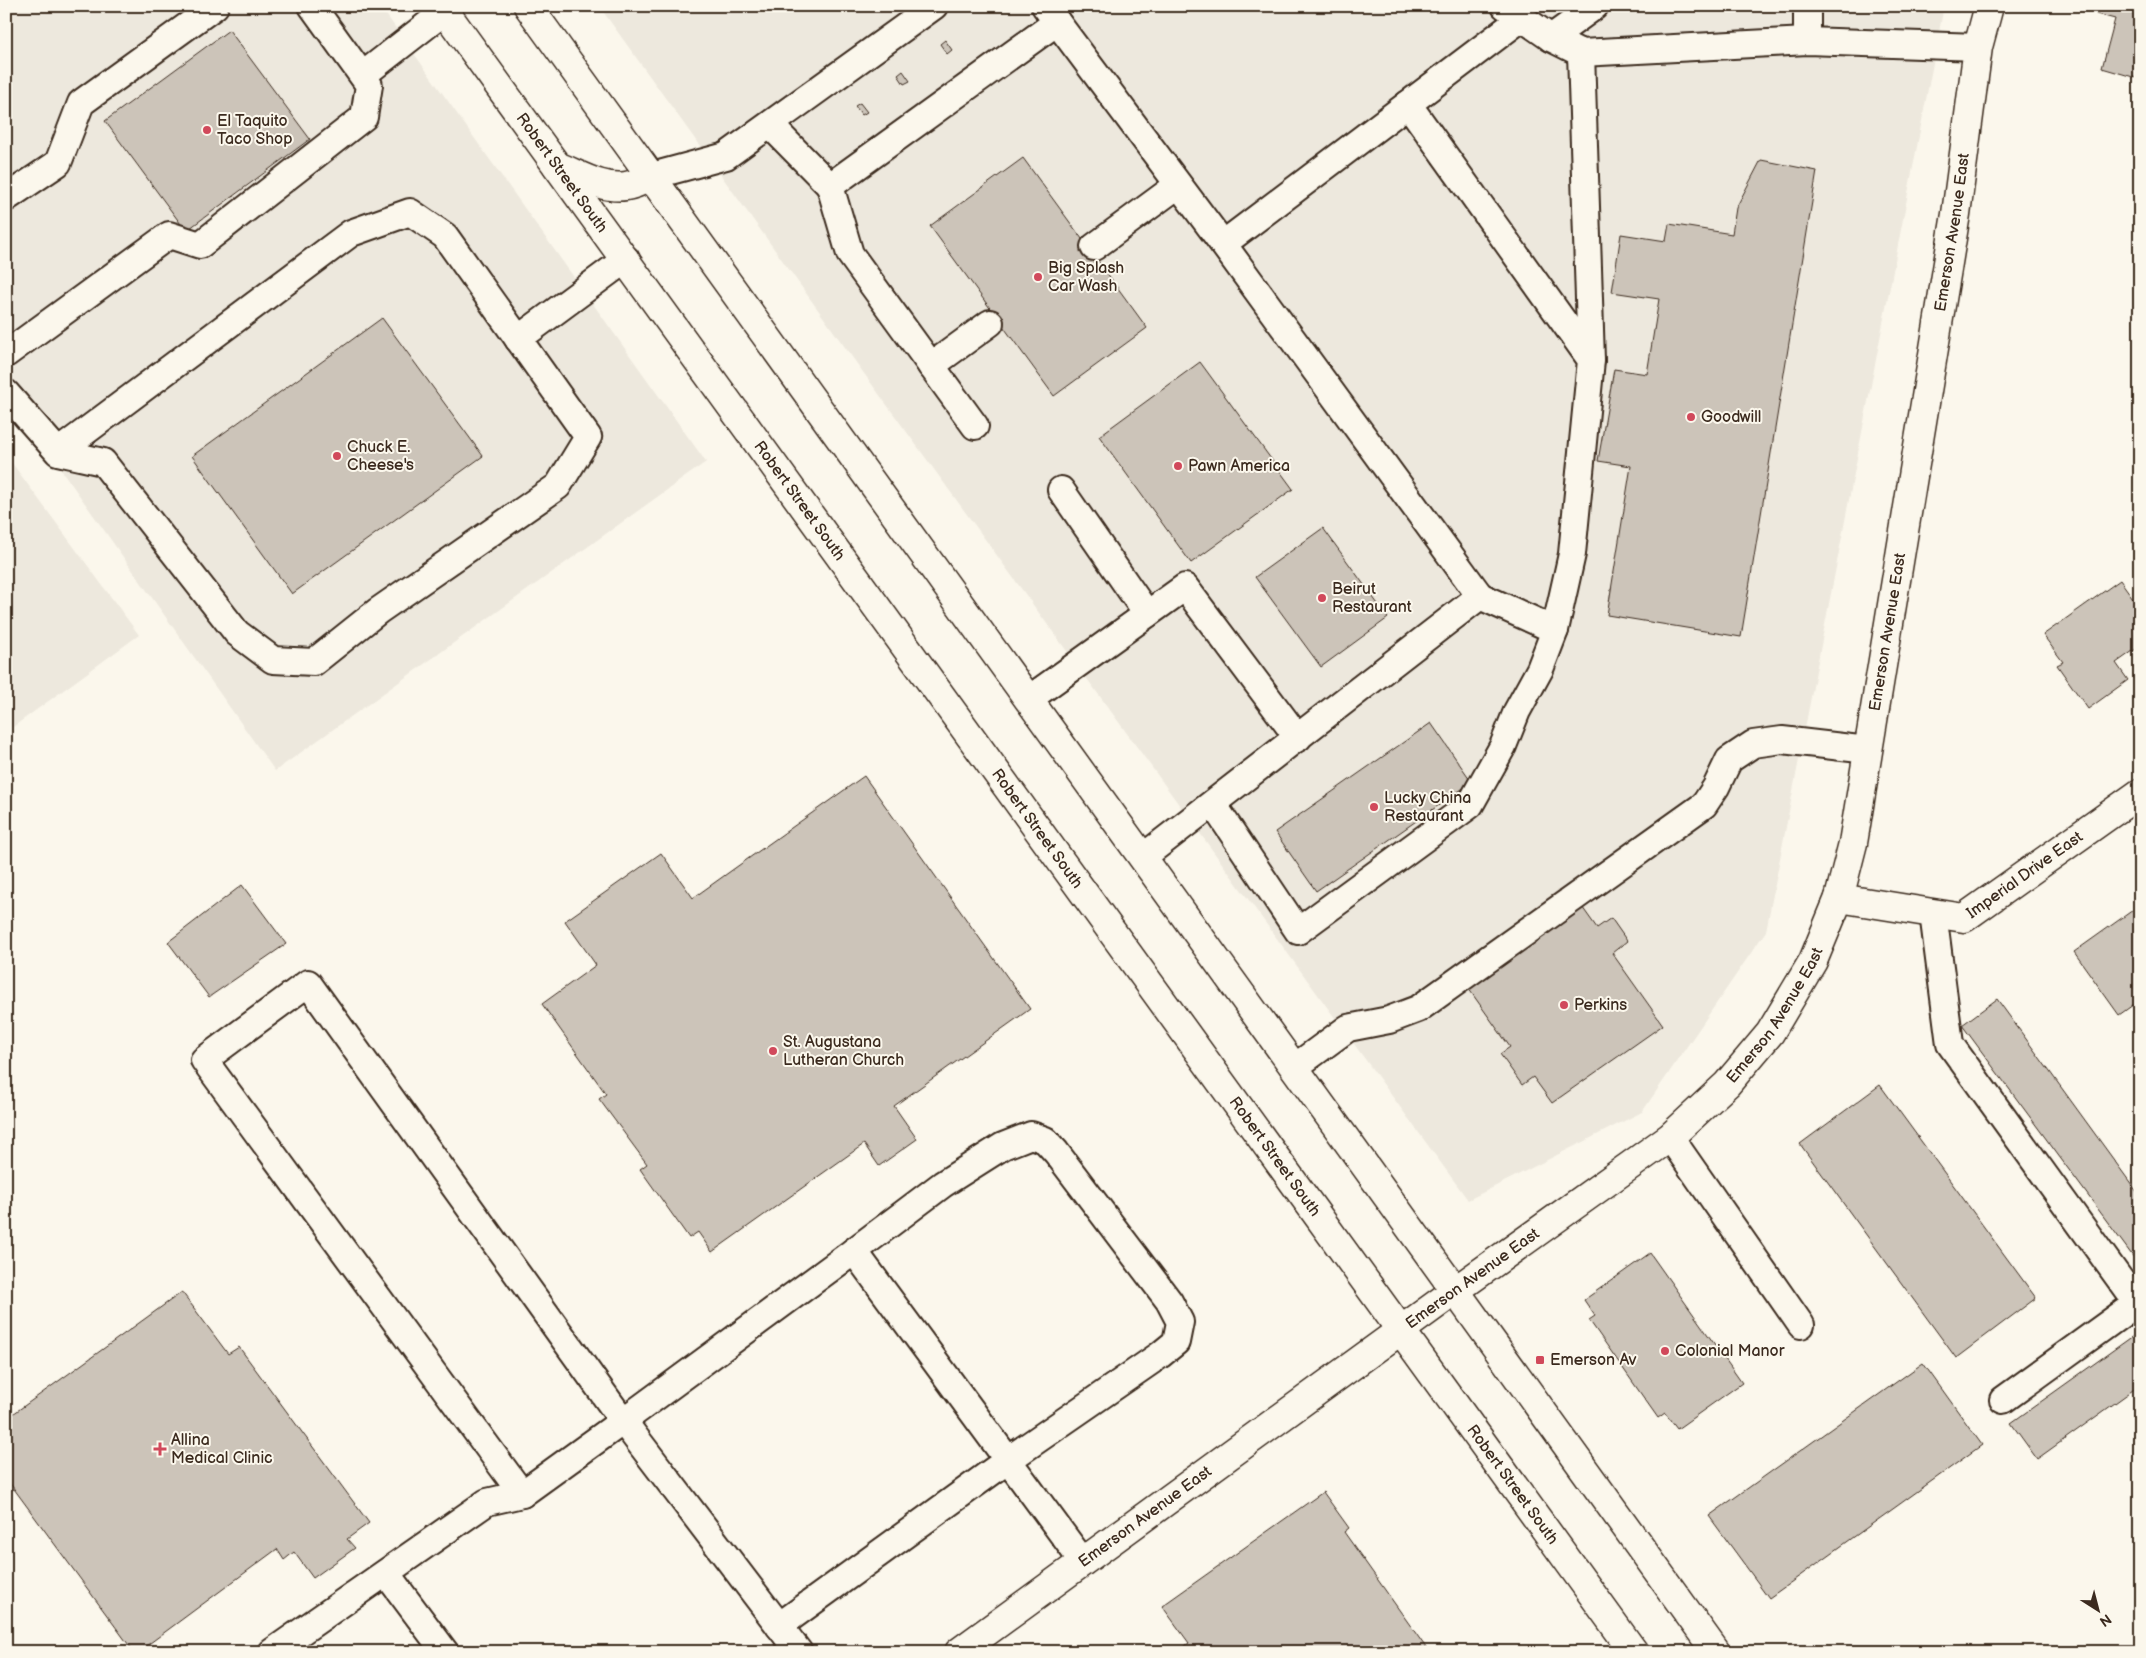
<svg xmlns="http://www.w3.org/2000/svg" width="2146" height="1658" font-family="'Balsamiq Sans',sans-serif">
  <style>
    .built { fill: #ede8dd }
    .building { fill: #ccc4b9; stroke: #3b2a1e }
    .lines { fill: none; stroke-linecap: round; stroke-linejoin: round }
    .service-casing { stroke: #3b2a1e; stroke-width: 30 }
    .minor-casing { stroke: #3b2a1e; stroke-width: 31 }
    .tertiary-casing { stroke: #3b2a1e; stroke-width: 31 }
    .secondary-casing { stroke: #3b2a1e; stroke-width: 31 }
    .service { stroke: #fbf7ec; stroke-width: 26 }
    .minor { stroke: #fbf7ec; stroke-width: 28 }
    .tertiary { stroke: #fbf7ec; stroke-width: 28 }
    .secondary { stroke: #fbf7ec; stroke-width: 28 }
    .poi-dot { fill: #d1495b; stroke: #fbf7ec; stroke-width: 2 }
    .labels { text-anchor: middle; dominant-baseline: central; stroke-width: 4; stroke-linejoin: round; paint-order: stroke }
    .poi-label { font-size: 16px; fill: #3b2a1e; stroke: #fbf7ec; text-anchor: start }
    .street-label { font-size: 16px; fill: #3b2a1e; stroke: #fbf7ec }
  </style>
  <rect width="100%" height="100%" fill="#fbf7ec"/>
  <filter id="ink" filterUnits="userSpaceOnUse"><feTurbulence type="fractalNoise" baseFrequency=".02" numOctaves="2"/><feDisplacementMap in="SourceGraphic" scale="10" xChannelSelector="R" yChannelSelector="G"/><feConvolveMatrix kernelMatrix="1 2 1 2 8 2 1 2 1" color-interpolation-filters="sRGB"/></filter>
  <g filter="url(#ink)">
    <g class="built">
      <polygon points="6,6 380,6 706,462 275,771 6,392"/>
      <polygon points="599,6 1944,6 1766,931 1642,1112 1468,1200 860,368"/>
      <polygon points="6,455 139,635 6,732"/>
    </g>
    <g class="building">
      <polygon points="2098,6 2140,6 2140,79 2102,68 2115,19 2096,14"/>
      <polygon points="229,30 310,139 186,231 105,121"/>
      <polygon points="945,40 952,50 947,54 940,44"/>
      <polygon points="903,71 910,81 904,84 898,75"/>
      <polygon points="860,103 867,112 862,115 855,106"/>
      <polygon points="1023,158 1147,328 1054,396 930,226"/>
      <polygon points="1761,160 1817,171 1741,637 1607,615 1631,466 1598,461 1614,369 1647,374 1659,299 1612,292 1621,234 1666,241 1669,224 1732,234 1736,208"/>
      <polygon points="382,318 483,456 292,594 192,456"/>
      <polygon points="1200,362 1293,489 1191,563 1099,436"/>
      <polygon points="1323,528 1388,618 1321,667 1255,577"/>
      <polygon points="2120,580 2140,608 2140,646 2116,663 2128,680 2088,709 2057,665 2063,662 2043,635"/>
      <polygon points="1431,723 1472,782 1316,891 1275,832"/>
      <polygon points="864,776 1030,1009 894,1106 917,1139 879,1166 864,1144 712,1252 698,1232 689,1238 640,1169 647,1164 599,1099 606,1094 542,1004 596,965 565,921 661,853 693,898"/>
      <polygon points="242,885 286,944 209,997 168,942"/>
      <polygon points="1580,904 1597,928 1611,918 1627,941 1612,953 1663,1025 1552,1103 1533,1077 1522,1085 1500,1054 1510,1047 1466,985"/>
      <polygon points="2140,905 2140,1000 2119,1015 2074,952"/>
      <polygon points="1997,999 2140,1196 2140,1266 1962,1025"/>
      <polygon points="1880,1085 2036,1298 1956,1358 1800,1144"/>
      <polygon points="1650,1253 1742,1383 1677,1429 1665,1413 1658,1418 1589,1320 1595,1316 1584,1300"/>
      <polygon points="182,1292 228,1354 239,1347 369,1523 347,1539 355,1548 313,1578 294,1552 284,1560 277,1549 138,1652 134,1652 6,1478 6,1419"/>
      <polygon points="2140,1331 2140,1385 2037,1459 2011,1423"/>
      <polygon points="1923,1363 1982,1445 1769,1598 1709,1516"/>
      <polygon points="1323,1492 1349,1528 1344,1532 1429,1652 1177,1652 1189,1643 1162,1606"/>
    </g>
    <g class="lines">
      <g class="service-casing">
        <g id="service">
          <polyline points="1045,6 1223,244 1480,596 1143,857"/>
          <polyline points="1505,6 1551,38 1581,53 1807,41 1978,47"/>
          <polyline points="1807,6 1807,41"/>
          <polyline points="1551,38 1595,6"/>
          <polyline points="1581,53 1591,360"/>
          <polyline points="363,75 445,11"/>
          <polyline points="770,125 830,186"/>
          <polyline points="652,176 726,156 934,6"/>
          <polyline points="6,198 58,163 81,103 215,6"/>
          <polyline points="1223,244 1523,17"/>
          <polyline points="1094,247 1178,185"/>
          <polyline points="518,339 626,259"/>
          <polyline points="6,354 169,235 200,245 364,117 369,85 312,6"/>
          <polyline points="931,366 990,323"/>
          <polyline points="6,393 58,452 103,462 237,633 273,660 314,662 378,611 558,486 588,437 445,236 410,212 351,233 58,452"/>
          <polyline points="975,426 850,254 830,186 1057,22"/>
          <polyline points="1061,490 1147,614"/>
          <polyline points="1480,596 1555,630"/>
          <polyline points="1029,699 1185,587 1298,738"/>
          <polyline points="1213,804 1298,931 1470,805 1503,746 1517,711 1540,669 1555,630 1572,554 1591,360 1408,104"/>
          <polyline points="1933,913 1950,1044 2137,1303 2003,1400"/>
          <polyline points="1295,1067 1348,1028 1389,1020 1418,1009 1704,805 1716,787 1729,760 1753,744 1782,740 1868,750"/>
          <polyline points="1670,1137 1801,1325"/>
          <polyline points="522,1494 623,1421 799,1652"/>
          <polyline points="386,1573 445,1652"/>
          <polyline points="779,1626 1008,1460 1160,1355 1176,1342 1180,1322 1169,1301 1056,1152 1045,1140 1031,1135 1003,1146 943,1184 854,1251"/>
          <polyline points="272,1652 487,1502 522,1494 204,1060 308,983 623,1421 854,1251 1083,1562"/>
        </g>
      </g>
      <g class="minor-casing">
        <g id="minor">
          <path id="s1" d="M1839 898 1964 918 2140 793"/>
        </g>
      </g>
      <g class="tertiary-casing">
        <g id="tertiary">
          <path id="s2" d="M959 1652 1456 1290 1670 1137 1727 1084 1770 1033 1813 961 1839 898 1853 843 1956 214 1978 47 1989 6"/>
        </g>
      </g>
      <g class="secondary-casing">
        <g id="secondary">
          <path id="s3" d="M441 6 1634 1652"/>
          <polyline points="528,6 1716,1652"/>
          <path d="M557 166C578 174 603 190 626 186 635 185 644 180 652 176"/>
        </g>
      </g>
      <use href="#service" class="service"/>
      <use href="#minor" class="minor"/>
      <use href="#tertiary" class="tertiary"/>
      <use href="#secondary" class="secondary"/>
    </g>
  </g>
  <g class="poi-dot">
    <circle cx="207" cy="130" r="5"/>
    <circle cx="1038" cy="277" r="5"/>
    <circle cx="1691" cy="417" r="5"/>
    <circle cx="337" cy="456" r="5"/>
    <circle cx="1178" cy="466" r="5"/>
    <circle cx="1322" cy="598" r="5"/>
    <circle cx="1374" cy="807" r="5"/>
    <circle cx="1564" cy="1005" r="5"/>
    <circle cx="773" cy="1051" r="5"/>
    <circle cx="1665" cy="1351" r="5"/>
    <rect x="1535" y="1355" width="10" height="10" rx="2.5"/>
    <path d="M157.5 1441.5h5v5h5v5h-5v5h-5v-5h-5v-5h5z"/>
  </g>
  <g class="labels">
    <g class="poi-label">
      <text x="217" y="121">El Taquito<tspan x="217" dy="18">Taco Shop</tspan></text>
      <text x="1048" y="268">Big Splash<tspan x="1048" dy="18">Car Wash</tspan></text>
      <text x="1701" y="417">Goodwill</text>
      <text x="347" y="447">Chuck E.<tspan x="347" dy="18">Cheese's</tspan></text>
      <text x="1188" y="466">Pawn America</text>
      <text x="1332" y="589">Beirut<tspan x="1332" dy="18">Restaurant</tspan></text>
      <text x="1384" y="798">Lucky China<tspan x="1384" dy="18">Restaurant</tspan></text>
      <text x="1574" y="1005">Perkins</text>
      <text x="783" y="1042">St. Augustana<tspan x="783" dy="18">Lutheran Church</tspan></text>
      <text x="1675" y="1351">Colonial Manor</text>
      <text x="1550" y="1360">Emerson Av</text>
      <text x="171" y="1440">Allina<tspan x="171" dy="18">Medical Clinic</tspan></text>
    </g>
    <g class="street-label">
      <text stroke="none"><textPath href="#s3" startOffset="206">Robert Street South</textPath></text>
      <text stroke="none"><textPath href="#s2" startOffset="1850">Emerson Avenue East</textPath></text>
      <text stroke="none"><textPath href="#s3" startOffset="611">Robert Street South</textPath></text>
      <text stroke="none"><textPath href="#s2" startOffset="1445">Emerson Avenue East</textPath></text>
      <text stroke="none"><textPath href="#s3" startOffset="1016">Robert Street South</textPath></text>
      <text stroke="none"><textPath href="#s1" startOffset="201">Imperial Drive East</textPath></text>
      <text stroke="none"><textPath href="#s2" startOffset="1040">Emerson Avenue East</textPath></text>
      <text stroke="none"><textPath href="#s3" startOffset="1421">Robert Street South</textPath></text>
      <text stroke="none"><textPath href="#s2" startOffset="635">Emerson Avenue East</textPath></text>
      <text stroke="none"><textPath href="#s3" startOffset="1826">Robert Street South</textPath></text>
      <text stroke="none"><textPath href="#s2" startOffset="230">Emerson Avenue East</textPath></text>
    </g>
  </g>
  <rect width="2146" height="1658" fill="none" stroke="#fbf7ec" stroke-width="25"/>
  <rect x="12" y="12" width="2121" height="1633" fill="none" stroke="#3b2a1e" stroke-width="2" filter="url(#ink)"/>
  <g transform="translate(2098 1610) rotate(144)" stroke="#fbf7ec" stroke-width="4" paint-order="stroke">
  <path d="M0-4L9 19L0 12L-9 19Z" fill="#3b2a1e"/>
  <text y="-8" font-size="14" font-weight="bold" text-anchor="middle" fill="#3b2a1e">N</text>
  </g>
</svg>
